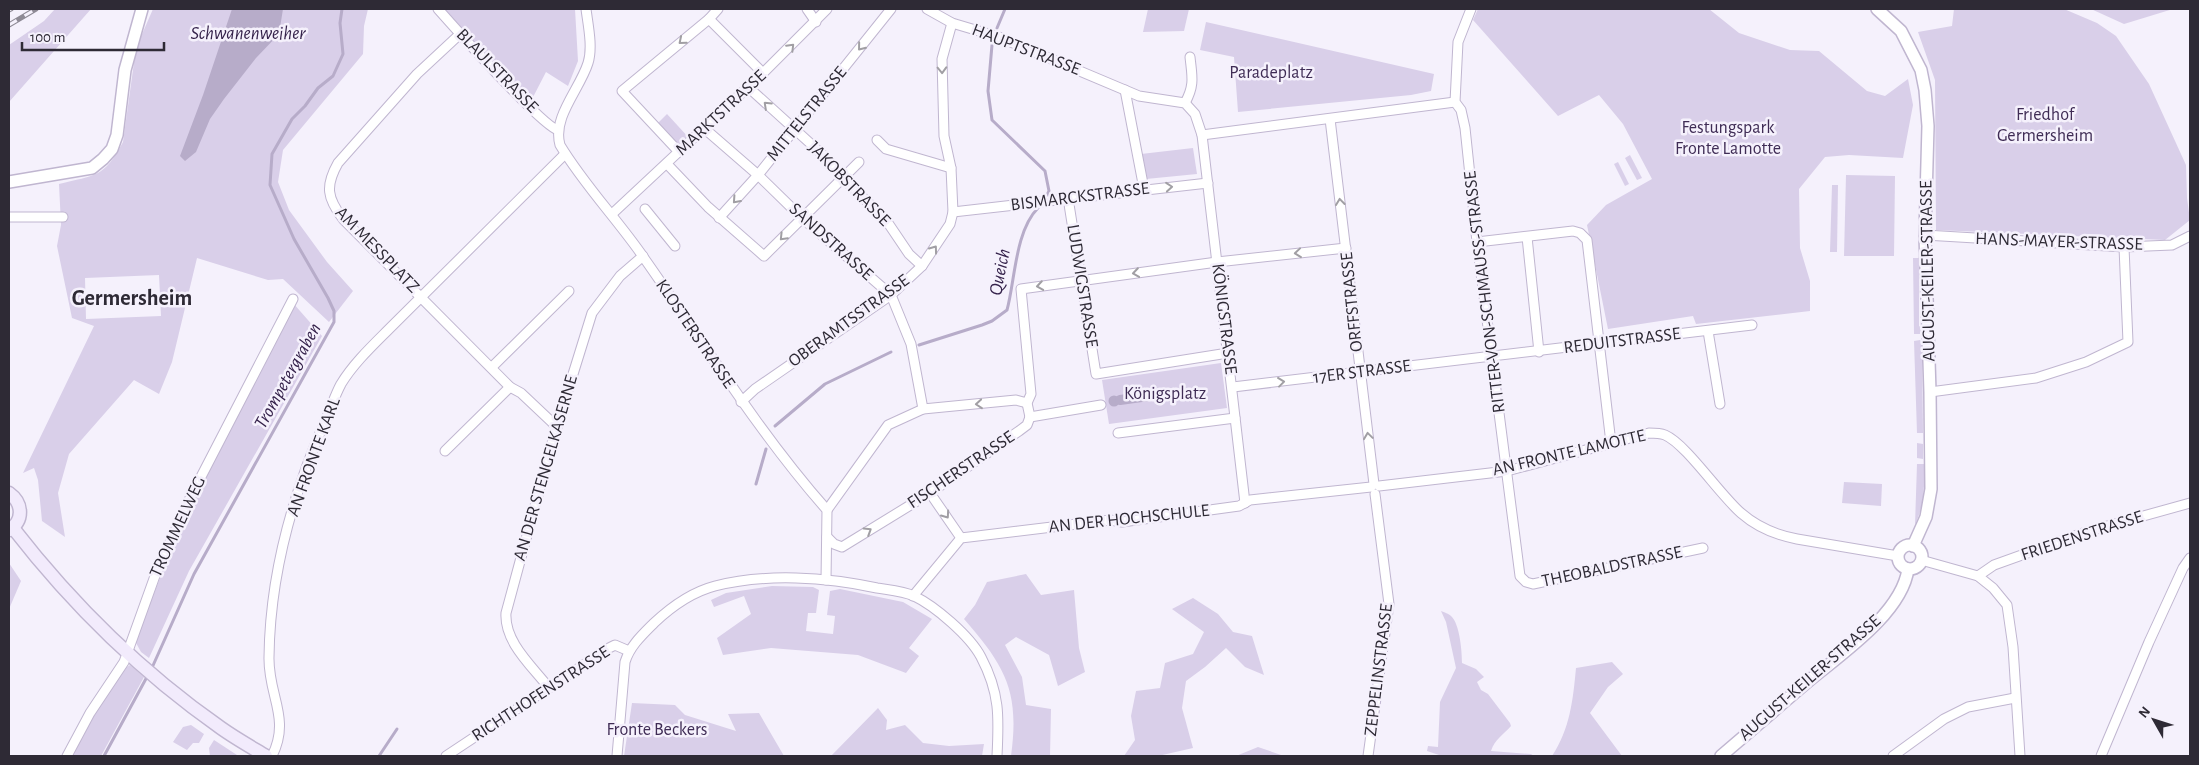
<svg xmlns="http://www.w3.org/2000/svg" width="2199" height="765" font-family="'Alegreya Sans',sans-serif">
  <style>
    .green { fill: #d9cfe9; fill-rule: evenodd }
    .water { fill: #b7acc9 }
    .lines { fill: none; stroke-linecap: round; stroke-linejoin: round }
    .stream { stroke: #b7acc9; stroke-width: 3 }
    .canal { stroke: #b7acc9; stroke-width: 10 }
    .minor-casing { stroke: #c0b6d0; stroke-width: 11 }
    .tertiary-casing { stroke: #c0b6d0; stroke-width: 14 }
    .secondary-casing { stroke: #c0b6d0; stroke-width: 15 }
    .minor { stroke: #fff; stroke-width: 9 }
    .tertiary { stroke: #fff; stroke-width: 11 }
    .secondary { stroke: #f2ebfc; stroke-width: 12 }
    .rail-casing { stroke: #8e8a95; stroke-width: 5 }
    .rail { stroke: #f5f1fc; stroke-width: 3; stroke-dasharray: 9; stroke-linecap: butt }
    .oneway { stroke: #a19fa4 }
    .labels { text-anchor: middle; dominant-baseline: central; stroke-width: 5; stroke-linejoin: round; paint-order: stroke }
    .street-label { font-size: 18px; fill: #2e2a35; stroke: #f5f1fc }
    .park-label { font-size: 18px; fill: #3f2c55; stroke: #f5f1fc }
    .water-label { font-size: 19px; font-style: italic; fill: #35224b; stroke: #f5f1fc }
    .district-label { font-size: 22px; font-weight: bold; fill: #2e2a35; stroke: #f5f1fc }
  </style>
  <rect width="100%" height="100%" fill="#f5f1fc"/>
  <g class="green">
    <polygon points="55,9 91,9 9,102 9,45 44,21"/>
    <path d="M153 9H368L364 26 363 54 283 150 278 182 289 210 327 262 353 291 329 322 283 279 268 280 197 258 172 362 159 394 134 380 69 454 58 493 65 537 42 521 38 480 34 468 23 473 94 326 72 318 57 246 61 225 59 184C95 175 104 178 123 142L136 48ZM159 275 161 316 86 319 85 278Z"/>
    <polygon points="442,9 575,9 578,61 568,86 546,72 531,101 478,49"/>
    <polygon points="1148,9 1189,9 1184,31 1143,32"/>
    <polygon points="1478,9 1709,9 1739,33 1790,50 1819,51 1867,91 1885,96 1908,79 1913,105 1903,158 1849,155 1825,157 1799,189 1800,248 1810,281 1810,311 1696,324 1693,316 1608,329 1587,225 1606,205 1652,179 1623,124 1599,95 1558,116 1473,20"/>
    <polygon points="1954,9 2064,9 2097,23 2116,36 2149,84 2186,165 2187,198 2190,220 2165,240 1936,230 1935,80 1918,32 1952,26"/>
    <polygon points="2091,9 2173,9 2124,24"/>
    <polygon points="1206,22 1434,74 1431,91 1411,95 1238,112 1234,57 1200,50"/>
    <polygon points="667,114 689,138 678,148 657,124"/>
    <polygon points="1193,148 1197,174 1146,179 1141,154"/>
    <polygon points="1630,155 1642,178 1637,180 1625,158"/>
    <polygon points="1618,162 1629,184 1625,186 1614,164"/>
    <polygon points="1846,175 1895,176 1894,256 1844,256"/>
    <polygon points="1832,185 1838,185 1837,252 1830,252"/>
    <polygon points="1913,258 1919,258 1919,326 1922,328 1921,334 1914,334"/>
    <polygon points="293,303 322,336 189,571 149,658 141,652 135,641 187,510"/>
    <polygon points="1920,340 1922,342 1923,433 1917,433 1914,341"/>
    <polygon points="1221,363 1227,408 1109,424 1102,380"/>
    <polygon points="1917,443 1923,444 1923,459 1917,458"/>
    <path d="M1917 464H1924C1925 486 1924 505 1915 525Z"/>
    <polygon points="1844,482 1882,484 1881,506 1842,503"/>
    <polygon points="9,563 21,581 9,609"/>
    <path d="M1026 574 1041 595 1074 590 1079 648 1085 672 1058 686 1049 655 1016 637 1005 645 1022 677 1026 705 1051 709 1050 756H1011C1020 691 1005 666 964 619L975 605 987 582Z"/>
    <polygon points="772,586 813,587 819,590 816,613 808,613 806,631 833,634 835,616 827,615 830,591 840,589 903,602 932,619 909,648 919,656 906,673 858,655 771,648 723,655 717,638 751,614 744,596 714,607 711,600 726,593"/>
    <polygon points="1193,598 1218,614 1233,632 1252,636 1264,675 1245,667 1226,648 1205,667 1186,681 1182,708 1193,748 1158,756 1124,756 1135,740 1131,716 1136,691 1160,688 1165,663 1193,654 1204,632 1172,609"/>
    <path d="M1441 611C1444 612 1449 614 1451 616 1460 624 1462 652 1462 663L1476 669 1484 677 1477 682 1481 690 1488 694 1510 723 1511 726C1503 735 1495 739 1491 751L1531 754 1534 756H1442L1427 751 1428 746 1438 747 1440 702 1456 668 1446 622Z"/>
    <path d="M1612 662 1623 674 1608 687 1590 713 1622 756H1552C1570 729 1573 700 1576 668Z"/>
    <polygon points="130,665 144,677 101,756 70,756 92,714 127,667"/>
    <polygon points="632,703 675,705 685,715 736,731 728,714 759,713 784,756 624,756"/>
    <polygon points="878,708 887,720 886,730 905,725 923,743 949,746 984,744 982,756 831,756"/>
    <polygon points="191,725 204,734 199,743 193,743 187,750 173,742 183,727"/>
    <polygon points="214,740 237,755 236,756 210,756 209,748"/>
    <polygon points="1258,747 1284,756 1285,756 1236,756"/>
  </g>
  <g class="water">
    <polygon points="232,9 283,9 279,34 256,58 224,99 210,119 196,152 185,161 180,156 203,95"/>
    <circle cx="1114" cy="401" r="5.5"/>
  </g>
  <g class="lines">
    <g class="stream">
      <polyline points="997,28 1005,9"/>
      <polyline points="992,45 988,91 992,120 1045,171 1049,191 1047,195"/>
      <path d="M919 345 982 325 992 321 1007 310C1015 281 1015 231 1038 208"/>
      <polyline points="775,426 825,384 891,352"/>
      <polyline points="756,484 766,449"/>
      <polyline points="151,670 194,574 334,322 334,311 328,298 294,239 270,185 272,154 292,119 305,106 318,88 333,76 343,54 340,23 342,9"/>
      <polyline points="104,756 148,675"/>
      <polyline points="379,756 397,729"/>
    </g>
    <polyline class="canal" points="1120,400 1163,394"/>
    <g class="minor-casing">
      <g id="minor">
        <path d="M438 9C454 27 543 127 558 130"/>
        <path d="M586 9C588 25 593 47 588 63 580 89 552 117 560 145 584 185 618 220 644 258 704 343 758 432 827 510L826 580"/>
        <polyline points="807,9 816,22"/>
        <polyline points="927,9 952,23 999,37 1139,96 1185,103 1195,114 1202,135 1245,503"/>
        <polyline points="1471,9 1458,42 1455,102 1461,110 1465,128 1477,242 1520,576 1526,582 1533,584 1703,548"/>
        <polyline points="709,19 763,73"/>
        <path d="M460 34 417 74 338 163C325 186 327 198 343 219L510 387 521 393 557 427"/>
        <polyline points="748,87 822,154 843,178 886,220 909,254 922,266"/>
        <polyline points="1125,90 1144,189"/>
        <path d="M1185 103C1195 85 1192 76 1190 57"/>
        <polyline points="1330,119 1374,484"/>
        <polyline points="705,129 758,175 801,217 891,295 911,344 923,409"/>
        <polyline points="1202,135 1455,102"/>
        <polyline points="877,140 886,149 951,168"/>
        <polyline points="679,152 622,91 709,19 718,9"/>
        <polyline points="667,164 708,207 764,256 859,162"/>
        <polyline points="1068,198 1096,374 1228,353"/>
        <polyline points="645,209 675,246"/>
        <polyline points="953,212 1208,183"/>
        <polyline points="612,214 763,73 827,9"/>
        <polyline points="9,217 63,217"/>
        <polyline points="719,218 758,175 891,9"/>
        <polyline points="1925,235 2124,247 2172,245 2190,236"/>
        <polyline points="1527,237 1539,352"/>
        <polyline points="1477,242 1573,231 1580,233 1587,240 1611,443"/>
        <polyline points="1708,331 1720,404"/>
        <polyline points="492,367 569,291"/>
        <polyline points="1233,387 1752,325"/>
        <polyline points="1930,392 2036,378 2086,362 2128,342 2124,247"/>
        <polyline points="741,402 755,389 891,295 922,266 950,224 953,212 951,168 944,136 942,59 952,23"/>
        <polyline points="1030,417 1027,403 1031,394 1021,289 1217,262 1346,248"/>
        <polyline points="1030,417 1101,405"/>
        <polyline points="1118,433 1235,418"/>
        <polyline points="445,451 510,387"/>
        <path d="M1379 486 1507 471 1649 433C1654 433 1660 433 1665 435 1686 444 1720 495 1741 513 1757 527 1776 535 1797 539L1898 556"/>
        <polyline points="930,493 961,538"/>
        <polyline points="827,510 888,425 923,409 1016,400 1027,403"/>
        <polyline points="827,537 834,544 842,547 930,493 1019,431 1027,425 1030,417"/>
        <polyline points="1921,560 1978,576 1993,588 2007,605 2013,647 2020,756"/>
        <polyline points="1978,576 1994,565 2086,532 2190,503"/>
        <polyline points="913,596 961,538 1110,520 1122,522 1239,506 1250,500 1371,487"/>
        <path d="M549 688C532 666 504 642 506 613L555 432 592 313 620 276 643 256"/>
        <polyline points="67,756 90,713 124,662 156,573 189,500 293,299"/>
        <path d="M272 756C291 718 268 696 269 657 270 576 293 493 326 419 331 408 335 395 341 384 353 364 372 346 388 330L565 154"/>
        <polyline points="446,756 609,648 615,645 629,651"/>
        <path d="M617 756 625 662C630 646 642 635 654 623 671 607 692 592 715 586 766 573 826 577 877 588 889 590 903 591 914 596 935 606 970 636 981 657 1000 693 999 717 997 756"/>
        <polyline points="1368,756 1389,604 1375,494"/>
        <polyline points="1893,756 1944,719 1968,707 2015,698"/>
        <polyline points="2101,756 2149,642 2183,568 2190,558"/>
      </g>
    </g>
    <g class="tertiary-casing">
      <g id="tertiary">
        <polyline points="1877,9 1901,31 1921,70 1925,90 1928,126 1925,235 1930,392 1931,489 1926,517 1913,546"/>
        <polyline points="9,182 92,168 103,159 112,149 117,135 125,70 142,9"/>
        <circle cx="1910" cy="557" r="12"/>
        <path d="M1721 756C1749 732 1777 708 1805 684 1838 656 1902 614 1908 569"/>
      </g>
    </g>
    <g class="secondary-casing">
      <g id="secondary">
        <path d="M9 493C23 503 24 521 9 530"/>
        <path d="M13 528C72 604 141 672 221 728 235 738 251 747 266 756"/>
      </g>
    </g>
    <use href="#minor" class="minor"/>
    <use href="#tertiary" class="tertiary"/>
    <use href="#secondary" class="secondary"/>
    <g class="rail-casing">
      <g id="rail">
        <polyline points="9,10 11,9"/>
        <polyline points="9,25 36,9"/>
      </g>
    </g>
    <use href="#rail" class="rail"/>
  </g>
  <defs><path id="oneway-chevron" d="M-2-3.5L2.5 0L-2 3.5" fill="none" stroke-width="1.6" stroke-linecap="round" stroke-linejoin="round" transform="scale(1.25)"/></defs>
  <g class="oneway">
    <use href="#oneway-chevron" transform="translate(682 41) rotate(140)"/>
    <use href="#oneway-chevron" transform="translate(791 47) rotate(-45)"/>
    <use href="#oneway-chevron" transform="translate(861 47) rotate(129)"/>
    <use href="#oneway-chevron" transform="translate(942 70) rotate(88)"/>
    <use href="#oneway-chevron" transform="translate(767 105) rotate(-137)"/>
    <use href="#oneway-chevron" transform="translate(1169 187) rotate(-5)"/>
    <use href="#oneway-chevron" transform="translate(736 200) rotate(132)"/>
    <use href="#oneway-chevron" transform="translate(1340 202) rotate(-97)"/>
    <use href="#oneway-chevron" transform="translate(783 237) rotate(134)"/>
    <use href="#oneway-chevron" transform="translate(934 249) rotate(-54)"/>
    <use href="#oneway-chevron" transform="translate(1298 253) rotate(174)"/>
    <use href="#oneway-chevron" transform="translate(1136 273) rotate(172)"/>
    <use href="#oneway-chevron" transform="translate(1040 286) rotate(171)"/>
    <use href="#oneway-chevron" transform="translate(1281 382) rotate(-7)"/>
    <use href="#oneway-chevron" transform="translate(979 404) rotate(175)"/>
    <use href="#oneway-chevron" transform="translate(1368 436) rotate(-98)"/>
    <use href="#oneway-chevron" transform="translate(946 515) rotate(55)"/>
    <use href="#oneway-chevron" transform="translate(868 531) rotate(-32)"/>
  </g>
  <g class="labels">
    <g class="street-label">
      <text transform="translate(1026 50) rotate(21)">HAUPTSTRASSE</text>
      <text transform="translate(497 71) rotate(46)">BLAULSTRASSE</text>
      <text transform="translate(721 113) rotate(-43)">MARKTSTRASSE</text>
      <text transform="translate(807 114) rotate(-51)">MITTELSTRASSE</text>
      <text transform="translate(849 184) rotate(46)">JAKOBSTRASSE</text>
      <text transform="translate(1080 197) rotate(-7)">BISMARCKSTRASSE</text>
      <text transform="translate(831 242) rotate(42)">SANDSTRASSE</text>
      <text transform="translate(2059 242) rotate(2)">HANS-MAYER-STRASSE</text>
      <text transform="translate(377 250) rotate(46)">AM MESSPLATZ</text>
      <text transform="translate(1928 271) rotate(-91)">AUGUST-KEILER-STRASSE</text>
      <text transform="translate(1082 286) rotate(81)">LUDWIGSTRASSE</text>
      <text transform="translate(1485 292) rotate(-97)">RITTER-VON-SCHMAUSS-STRASSE</text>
      <text transform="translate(1352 302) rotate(-96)">ORFFSTRASSE</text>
      <text transform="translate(1224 319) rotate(83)">KÖNIGSTRASSE</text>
      <text transform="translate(849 321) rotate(-36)">OBERAMTSSTRASSE</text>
      <text transform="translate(695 334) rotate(56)">KLOSTERSTRASSE</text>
      <text transform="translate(1622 341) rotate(-7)">REDUITSTRASSE</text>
      <text transform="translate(1362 372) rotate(-7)">17ER STRASSE</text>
      <text transform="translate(1569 453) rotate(-13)">AN FRONTE LAMOTTE</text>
      <text transform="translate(314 457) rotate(-70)">AN FRONTE KARL</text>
      <text transform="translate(546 468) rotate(-74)">AN DER STENGELKASERNE</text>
      <text transform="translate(961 470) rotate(-34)">FISCHERSTRASSE</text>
      <text transform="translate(1129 519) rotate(-6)">AN DER HOCHSCHULE</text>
      <text transform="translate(178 527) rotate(-65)">TROMMELWEG</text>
      <text transform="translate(2082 536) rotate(-18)">FRIEDENSTRASSE</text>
      <text transform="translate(1612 567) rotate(-12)">THEOBALDSTRASSE</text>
      <text transform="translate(1379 670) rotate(-83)">ZEPPELINSTRASSE</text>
      <text transform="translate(1810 678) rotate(-41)">AUGUST-KEILER-STRASSE</text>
      <text transform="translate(541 694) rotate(-33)">RICHTHOFENSTRASSE</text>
    </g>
    <g class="park-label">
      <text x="1271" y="73">Paradeplatz</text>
      <text x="2045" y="115">Friedhof<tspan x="2045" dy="21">Germersheim</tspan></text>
      <text x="1728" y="128">Festungspark<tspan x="1728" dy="21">Fronte Lamotte</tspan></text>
      <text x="1165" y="394">Königsplatz</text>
      <text x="657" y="730">Fronte Beckers</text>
    </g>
    <g class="water-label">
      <text x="248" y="33">Schwanenweiher</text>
      <text transform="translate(1000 272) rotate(-79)">Queich</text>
      <text transform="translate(288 376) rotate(-61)">Trompetergraben</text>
    </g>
    <g class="district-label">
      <text x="132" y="298">Germersheim</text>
    </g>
  </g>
  <rect width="2199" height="765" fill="none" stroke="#2e2a35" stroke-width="20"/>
  <g transform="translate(2154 720) rotate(309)" stroke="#f5f1fc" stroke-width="4" paint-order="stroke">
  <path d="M0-4L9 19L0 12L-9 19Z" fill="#2e2a35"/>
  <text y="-8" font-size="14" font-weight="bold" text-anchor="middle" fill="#2e2a35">N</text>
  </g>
  <path d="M22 42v8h142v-8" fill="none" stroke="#2e2a35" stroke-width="2.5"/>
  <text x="30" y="42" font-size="15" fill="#2e2a35" stroke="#f5f1fc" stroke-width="4" paint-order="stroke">100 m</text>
</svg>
